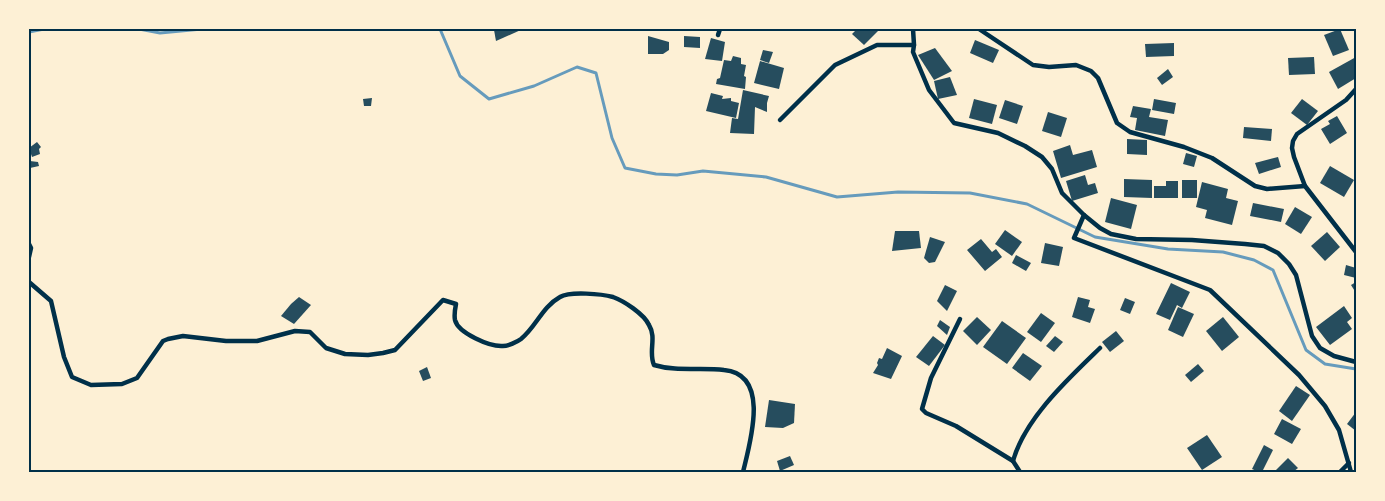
<svg xmlns="http://www.w3.org/2000/svg" width="1385" height="501" font-family="Manrope,sans-serif">
  <style>
    .lines { fill: none; stroke-linecap: round; stroke-linejoin: round }
    .stream { stroke: #669bbc; stroke-width: 3 }
    .building { fill: #264d5e }
    .minor { stroke: #003049; stroke-width: 4.5 }
    .neatline { fill: none; stroke: #003049; stroke-width: 2 }
  </style>
  <rect width="100%" height="100%" fill="#fdf0d5"/>
  <g class="lines">
    <g class="stream">
      <polyline points="139,29 160,33 202,29"/>
      <polyline points="440,29 460,76 489,99 534,86 577,67 596,73 612,138 625,168 656,174 677,175 703,171 766,177 837,197 898,192 970,193 1027,204 1095,237 1168,249 1223,252 1254,260 1273,270 1306,350 1325,364 1356,369"/>
      <polyline points="29,32 44,29"/>
    </g>
  </g>
  <g class="building">
    <polygon points="496,29 523,29 496,41 494,30"/>
    <polygon points="857,29 880,29 864,45 852,34"/>
    <polygon points="1340,29 1349,50 1333,56 1324,35"/>
    <polygon points="648,36 669,42 669,50 663,54 648,54"/>
    <polygon points="684,36 700,37 700,48 684,47"/>
    <polygon points="711,38 725,42 722,61 705,59"/>
    <polygon points="975,40 999,50 993,63 970,53"/>
    <polygon points="1174,43 1174,56 1146,57 1145,44"/>
    <polygon points="935,48 952,71 934,80 918,55"/>
    <polygon points="763,50 773,52 769,63 760,60"/>
    <polygon points="733,56 741,58 741,64 746,65 744,76 746,77 745,89 716,84 717,79 720,78 724,60 731,61"/>
    <polygon points="1314,57 1315,74 1289,75 1288,58"/>
    <polygon points="1356,57 1356,78 1338,89 1329,72"/>
    <polygon points="760,61 784,68 779,89 754,83"/>
    <polygon points="1168,69 1173,77 1162,85 1157,78"/>
    <polygon points="950,77 957,95 938,99 934,81"/>
    <polygon points="743,90 769,96 767,103 767,112 755,107 754,134 730,133 732,118 738,119"/>
    <polygon points="711,93 723,96 722,99 731,98 731,101 739,103 736,118 706,111"/>
    <polygon points="372,98 371,106 364,106 363,99"/>
    <polygon points="974,99 997,105 992,124 969,118"/>
    <polygon points="1154,99 1176,103 1174,114 1152,110"/>
    <polygon points="1302,99 1318,111 1307,125 1291,113"/>
    <polygon points="1005,100 1023,106 1017,124 999,118"/>
    <polygon points="1133,106 1151,109 1149,117 1168,120 1165,136 1135,130 1137,118 1130,117"/>
    <polygon points="1048,112 1067,118 1061,137 1042,131"/>
    <polygon points="1337,116 1347,133 1330,144 1321,129 1330,124 1328,121"/>
    <polygon points="1244,127 1272,129 1271,141 1243,138"/>
    <polygon points="1127,139 1147,140 1147,155 1127,154"/>
    <polygon points="37,142 41,147 39,149 40,154 32,157 29,148"/>
    <polygon points="1070,145 1073,155 1092,150 1097,167 1061,178 1053,151"/>
    <polygon points="1186,153 1197,156 1194,167 1183,164"/>
    <polygon points="1278,157 1281,167 1259,174 1255,163"/>
    <polygon points="30,161 38,162 39,166 30,168"/>
    <polygon points="1330,166 1354,180 1344,197 1320,183"/>
    <polygon points="1085,175 1088,185 1095,183 1098,193 1072,201 1066,181"/>
    <polygon points="1124,179 1152,180 1152,198 1124,197"/>
    <rect x="1182" y="180" width="15" height="18"/>
    <polygon points="1166,181 1178,181 1178,198 1154,198 1154,186 1166,186"/>
    <polygon points="1202,182 1228,189 1226,198 1238,201 1232,225 1205,218 1207,210 1196,207"/>
    <polygon points="1111,198 1137,205 1131,229 1105,222"/>
    <polygon points="1253,203 1284,209 1281,222 1250,216"/>
    <polygon points="1295,207 1312,217 1301,234 1285,224"/>
    <polygon points="1005,230 1022,242 1012,256 995,244"/>
    <polygon points="895,231 919,231 921,248 892,251"/>
    <polygon points="1327,232 1340,247 1325,261 1311,246"/>
    <polygon points="930,237 945,242 935,262 929,263 924,258"/>
    <polygon points="981,239 992,252 996,249 1002,257 985,271 967,250"/>
    <polygon points="1045,243 1063,247 1059,266 1041,263"/>
    <polygon points="1016,255 1031,263 1026,271 1012,263"/>
    <polygon points="1346,265 1356,268 1356,278 1344,275"/>
    <polygon points="1356,282 1356,293 1351,285"/>
    <polygon points="1171,283 1190,292 1182,308 1177,305 1170,320 1156,314"/>
    <polygon points="945,285 957,291 947,311 937,301"/>
    <polygon points="299,297 311,305 294,324 281,316 291,304"/>
    <polygon points="1078,297 1090,300 1088,307 1095,309 1090,323 1072,317"/>
    <polygon points="1125,298 1135,302 1130,314 1120,310"/>
    <polygon points="1344,306 1352,318 1347,322 1352,329 1330,345 1316,327"/>
    <polygon points="1178,307 1194,314 1183,337 1168,330"/>
    <polygon points="1041,313 1055,323 1041,342 1027,332"/>
    <polygon points="977,317 991,330 977,345 963,331"/>
    <polygon points="1223,317 1239,337 1222,351 1206,331"/>
    <polygon points="940,320 950,327 947,335 937,326"/>
    <polygon points="1002,321 1026,338 1007,364 983,347"/>
    <polygon points="1116,331 1124,341 1110,352 1102,342"/>
    <polygon points="933,336 945,345 929,366 916,357"/>
    <polygon points="1055,336 1063,342 1054,352 1046,346"/>
    <polygon points="887,348 902,356 891,379 873,373 878,365 877,363 879,358 882,359"/>
    <polygon points="1023,353 1042,366 1030,381 1012,368"/>
    <polygon points="1198,364 1204,371 1191,382 1185,375"/>
    <polygon points="427,367 431,378 423,381 419,371"/>
    <polygon points="1296,386 1310,395 1292,421 1279,411"/>
    <polygon points="769,400 795,404 794,423 783,428 765,427"/>
    <polygon points="1356,412 1356,431 1347,424"/>
    <polygon points="1282,419 1301,429 1292,444 1274,434"/>
    <polygon points="1207,435 1222,457 1202,470 1187,448"/>
    <polygon points="1264,445 1273,450 1262,472 1259,472 1252,469"/>
    <polygon points="790,456 794,465 780,471 777,461"/>
    <polygon points="1288,458 1298,468 1293,472 1274,472"/>
  </g>
  <g class="lines">
    <g class="minor">
      <polyline points="913,29 914,45 913,52 929,90 954,123 998,133 1025,146 1042,157 1052,169 1062,193 1084,215 1100,228 1111,234 1136,239 1192,240 1245,244 1264,246 1278,253 1289,264 1296,275 1312,336 1320,348 1334,356 1356,362"/>
      <polyline points="979,29 1033,65 1049,67 1076,65 1091,71 1098,78 1117,123 1130,132 1184,147 1212,158 1255,186 1267,189 1305,186"/>
      <polyline points="718,35 720,29"/>
      <polyline points="1356,89 1346,100 1297,134 1293,141 1292,148 1294,157 1305,186 1356,252"/>
      <polyline points="780,120 835,65 877,45 914,45"/>
      <polyline points="1084,215 1074,238 1210,290 1299,375 1325,406 1339,430 1351,472"/>
      <polyline points="29,244 31,248 29,257"/>
      <path d="M29 282 51 301 64 357 72 377 91 385 122 384 137 378 163 341 168 339 183 336 226 341H257L295 331 310 332 326 348 345 354 368 355 383 353 395 350 443 300 456 304C455 309 454 315 455 320 458 333 490 347 503 346 508 346 517 342 521 339 536 327 542 307 560 297 570 291 602 294 613 297 624 301 644 314 649 325 657 338 648 352 654 365 677 372 701 367 724 370 771 374 750 443 743 472"/>
      <polyline points="960,319 931,378 922,409 926,413 956,426 1013,461"/>
      <path d="M1020 472 1013 461C1025 418 1069 378 1100 348"/>
      <polyline points="1340,472 1349,463"/>
    </g>
  </g>
  <rect width="1385" height="501" fill="none" stroke="#fdf0d5" stroke-width="60"/>
  <rect x="30" y="30" width="1325" height="441" class="neatline"/>
</svg>
